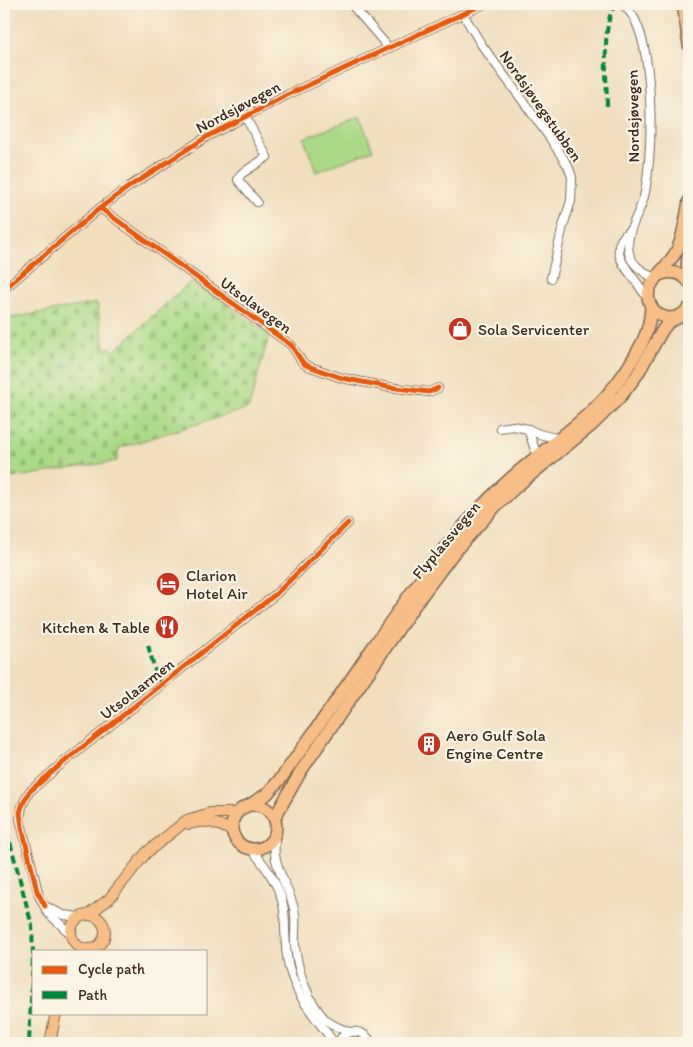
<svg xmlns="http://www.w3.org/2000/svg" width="693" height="1047" font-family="Itim,sans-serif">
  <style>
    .grass { fill: #aada88; stroke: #728253 }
    .cemetery { fill: url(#cemetery-stones); stroke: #728253 }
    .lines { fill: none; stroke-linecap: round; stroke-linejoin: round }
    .minor-casing { stroke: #7a6956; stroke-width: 10 }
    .major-casing { stroke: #7a6956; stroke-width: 12 }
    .highway-casing { stroke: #7a6956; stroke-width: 14 }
    .minor { stroke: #fff; stroke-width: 8 }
    .major { stroke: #f7be88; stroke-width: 10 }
    .highway { stroke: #f7be88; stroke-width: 11 }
    .quiet { stroke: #00873e; stroke-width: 4; stroke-dasharray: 8 4; stroke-linecap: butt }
    .cycleway-casing { stroke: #fcf5e5; stroke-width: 8 }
    .cycleway { stroke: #e8590c; stroke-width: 5 }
    .labels { text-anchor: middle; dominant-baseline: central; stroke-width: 4.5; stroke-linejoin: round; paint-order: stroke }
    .street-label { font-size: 16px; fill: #3b2a1e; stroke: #fcf5e5 }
    .poi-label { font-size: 16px; fill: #3b2a1e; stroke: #fcf5e5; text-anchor: start }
  </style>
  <defs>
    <pattern id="cemetery-stones" width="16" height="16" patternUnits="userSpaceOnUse" patternTransform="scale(1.25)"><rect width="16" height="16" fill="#aada88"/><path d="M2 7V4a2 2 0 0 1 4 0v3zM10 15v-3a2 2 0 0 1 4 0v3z" fill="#93bb75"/></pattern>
  </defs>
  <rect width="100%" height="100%" fill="#fcf5e5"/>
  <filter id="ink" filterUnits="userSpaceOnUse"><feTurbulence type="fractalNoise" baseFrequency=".02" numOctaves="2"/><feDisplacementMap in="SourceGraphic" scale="10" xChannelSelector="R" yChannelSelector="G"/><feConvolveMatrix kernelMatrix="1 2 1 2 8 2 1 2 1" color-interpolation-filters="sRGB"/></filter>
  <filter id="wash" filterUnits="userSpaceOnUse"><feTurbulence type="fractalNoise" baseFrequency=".0096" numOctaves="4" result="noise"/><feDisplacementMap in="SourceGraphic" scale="20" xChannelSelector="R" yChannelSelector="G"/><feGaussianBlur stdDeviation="1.12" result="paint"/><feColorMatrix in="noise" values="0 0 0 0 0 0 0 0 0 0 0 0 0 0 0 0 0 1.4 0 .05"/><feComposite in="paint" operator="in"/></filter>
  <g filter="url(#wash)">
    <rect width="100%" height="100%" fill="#f0debd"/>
    <polygon class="grass" points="360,117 373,150 316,172 304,138"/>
    <polygon class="cemetery" points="190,282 205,292 207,290 269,335 249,408 119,448 117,461 4,479 4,319 97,303 105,350 110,347 113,352"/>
  </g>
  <g filter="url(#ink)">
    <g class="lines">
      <g class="minor-casing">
        <g id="minor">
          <polyline points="351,4 389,48"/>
          <path d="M622 4C628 9 633 15 636 22 654 62 653 148 645 192 642 212 624 231 629 253 632 266 644 272 655 279"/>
          <polyline points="463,14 481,44 550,138 568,166 572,177 571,201 563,226 551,278"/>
          <polyline points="245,116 267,157 241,174 238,180 257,202"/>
          <polyline points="100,208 291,345 303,363 308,366 342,378 388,387 429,392 438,388"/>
          <path d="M630 230C609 247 621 262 634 279 639 285 643 292 648 299"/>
          <polyline points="4,289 100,208 130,186 208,136 287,95 484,4"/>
          <polyline points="500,428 513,426 528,429"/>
          <polyline points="537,456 528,429 539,434 560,439"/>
          <path d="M275 836C275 842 274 849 275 855 278 874 290 891 294 909 297 921 294 935 295 947 298 972 308 1002 326 1020 333 1026 341 1029 350 1032"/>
          <path d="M251 849C266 866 281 887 284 910 286 929 284 948 289 967 297 999 316 1017 334 1043"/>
          <polyline points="45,906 63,915 80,917"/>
          <polyline points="71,934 48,913 39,896 20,819 22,806 29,792 59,766 277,593 348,523"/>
          <path d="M338 1043C345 1028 364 1028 371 1043"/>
        </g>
      </g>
      <g class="major-casing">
        <g id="major">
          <path d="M189 824C206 819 217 823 232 831"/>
          <polyline points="88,915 109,899 146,853 187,820 210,813 235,813"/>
          <circle cx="88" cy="932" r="17"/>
          <polyline points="50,1043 56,1013"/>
        </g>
      </g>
      <g class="highway-casing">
        <g id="highway">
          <polyline points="683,4 689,45"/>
          <path d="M689 201C686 217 684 235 677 250 669 268 636 287 653 309 657 314 662 317 669 318 677 318 684 314 689 308"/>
          <polyline points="689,250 687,264 689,277"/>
          <path d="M659 275C671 270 681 272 689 282"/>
          <path d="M251 804 267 794 282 777C308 740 335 703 360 666 406 599 451 531 512 477 555 439 604 411 633 359 644 341 650 328 651 306"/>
          <circle cx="254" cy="827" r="22"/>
          <polyline points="275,817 301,771 417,602 455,551 494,508 517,486 592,425 621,396 637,375 663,329 669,322 679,317"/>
        </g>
      </g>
      <use href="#minor" class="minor"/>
      <use href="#major" class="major"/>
      <use href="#highway" class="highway"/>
      <g class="quiet">
        <path d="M607 106C607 79 601 26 615 4"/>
        <polyline points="148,645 157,678 163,684"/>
        <polyline points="4,819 32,926 33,956 29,1043"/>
      </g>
      <g class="cycleway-casing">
        <g id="cycleway">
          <polyline points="100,208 291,345 303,363 308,366 342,378 388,387 429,392 438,388"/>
          <polyline points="4,289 100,208 130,186 208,136 287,95 484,4"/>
          <polyline points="45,906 37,891 22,827 20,813 22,806 29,792 59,766 277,593 348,523"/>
        </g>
      </g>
      <use href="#cycleway" class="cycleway"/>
    </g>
  </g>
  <defs>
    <g id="shop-disc" transform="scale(1.25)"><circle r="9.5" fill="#c8321e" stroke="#fcf5e5"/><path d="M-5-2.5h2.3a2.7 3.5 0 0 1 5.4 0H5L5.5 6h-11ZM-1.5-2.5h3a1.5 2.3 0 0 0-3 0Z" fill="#fff"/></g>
    <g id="hotel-disc" transform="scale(1.25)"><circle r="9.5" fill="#c8321e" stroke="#fcf5e5"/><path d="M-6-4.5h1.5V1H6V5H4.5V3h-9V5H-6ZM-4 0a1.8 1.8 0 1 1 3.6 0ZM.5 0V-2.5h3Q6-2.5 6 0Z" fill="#fff"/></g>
    <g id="restaurant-disc" transform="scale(1.25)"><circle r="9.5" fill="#c8321e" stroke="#fcf5e5"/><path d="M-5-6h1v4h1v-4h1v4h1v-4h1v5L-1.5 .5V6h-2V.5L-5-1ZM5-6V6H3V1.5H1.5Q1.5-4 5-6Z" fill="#fff"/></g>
    <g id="building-disc" transform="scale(1.25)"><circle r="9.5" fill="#c8321e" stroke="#fcf5e5"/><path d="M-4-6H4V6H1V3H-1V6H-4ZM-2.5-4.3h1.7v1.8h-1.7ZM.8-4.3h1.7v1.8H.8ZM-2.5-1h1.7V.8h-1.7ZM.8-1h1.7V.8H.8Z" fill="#fff"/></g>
  </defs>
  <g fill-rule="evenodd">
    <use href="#shop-disc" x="460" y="329"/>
    <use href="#hotel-disc" x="168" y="584"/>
    <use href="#restaurant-disc" x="167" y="627"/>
    <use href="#building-disc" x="429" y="744"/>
  </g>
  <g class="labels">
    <g class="street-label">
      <text transform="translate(541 106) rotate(55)">Nordsjøvegstubben</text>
      <text transform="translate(238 107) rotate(-28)">Nordsjøvegen</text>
      <text transform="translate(633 116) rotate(-91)">Nordsjøvegen</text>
      <text transform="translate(256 305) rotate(36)">Utsolavegen</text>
      <text transform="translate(446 540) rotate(-50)">Flyplassvegen</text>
      <text transform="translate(137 689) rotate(-38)">Utsolaarmen</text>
    </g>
    <g class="poi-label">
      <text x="478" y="329">Sola Servicenter</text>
      <text x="186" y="575">Clarion<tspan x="186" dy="18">Hotel Air</tspan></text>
      <text x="150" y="627" text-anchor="end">Kitchen &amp; Table</text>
      <text x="446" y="735">Aero Gulf Sola<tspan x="446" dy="18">Engine Centre</tspan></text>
    </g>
  </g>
  <rect width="693" height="1047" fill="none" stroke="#fcf5e5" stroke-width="20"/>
  <rect x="32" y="950" width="175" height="65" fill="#fcf5e5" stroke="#afa495"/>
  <rect x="42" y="966" width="25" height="8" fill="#e8590c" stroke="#afa495"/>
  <text x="78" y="974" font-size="15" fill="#3b2a1e">Cycle path</text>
  <rect x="42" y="991" width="25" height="8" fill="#00873e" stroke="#afa495"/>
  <text x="78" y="1000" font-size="15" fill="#3b2a1e">Path</text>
</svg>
